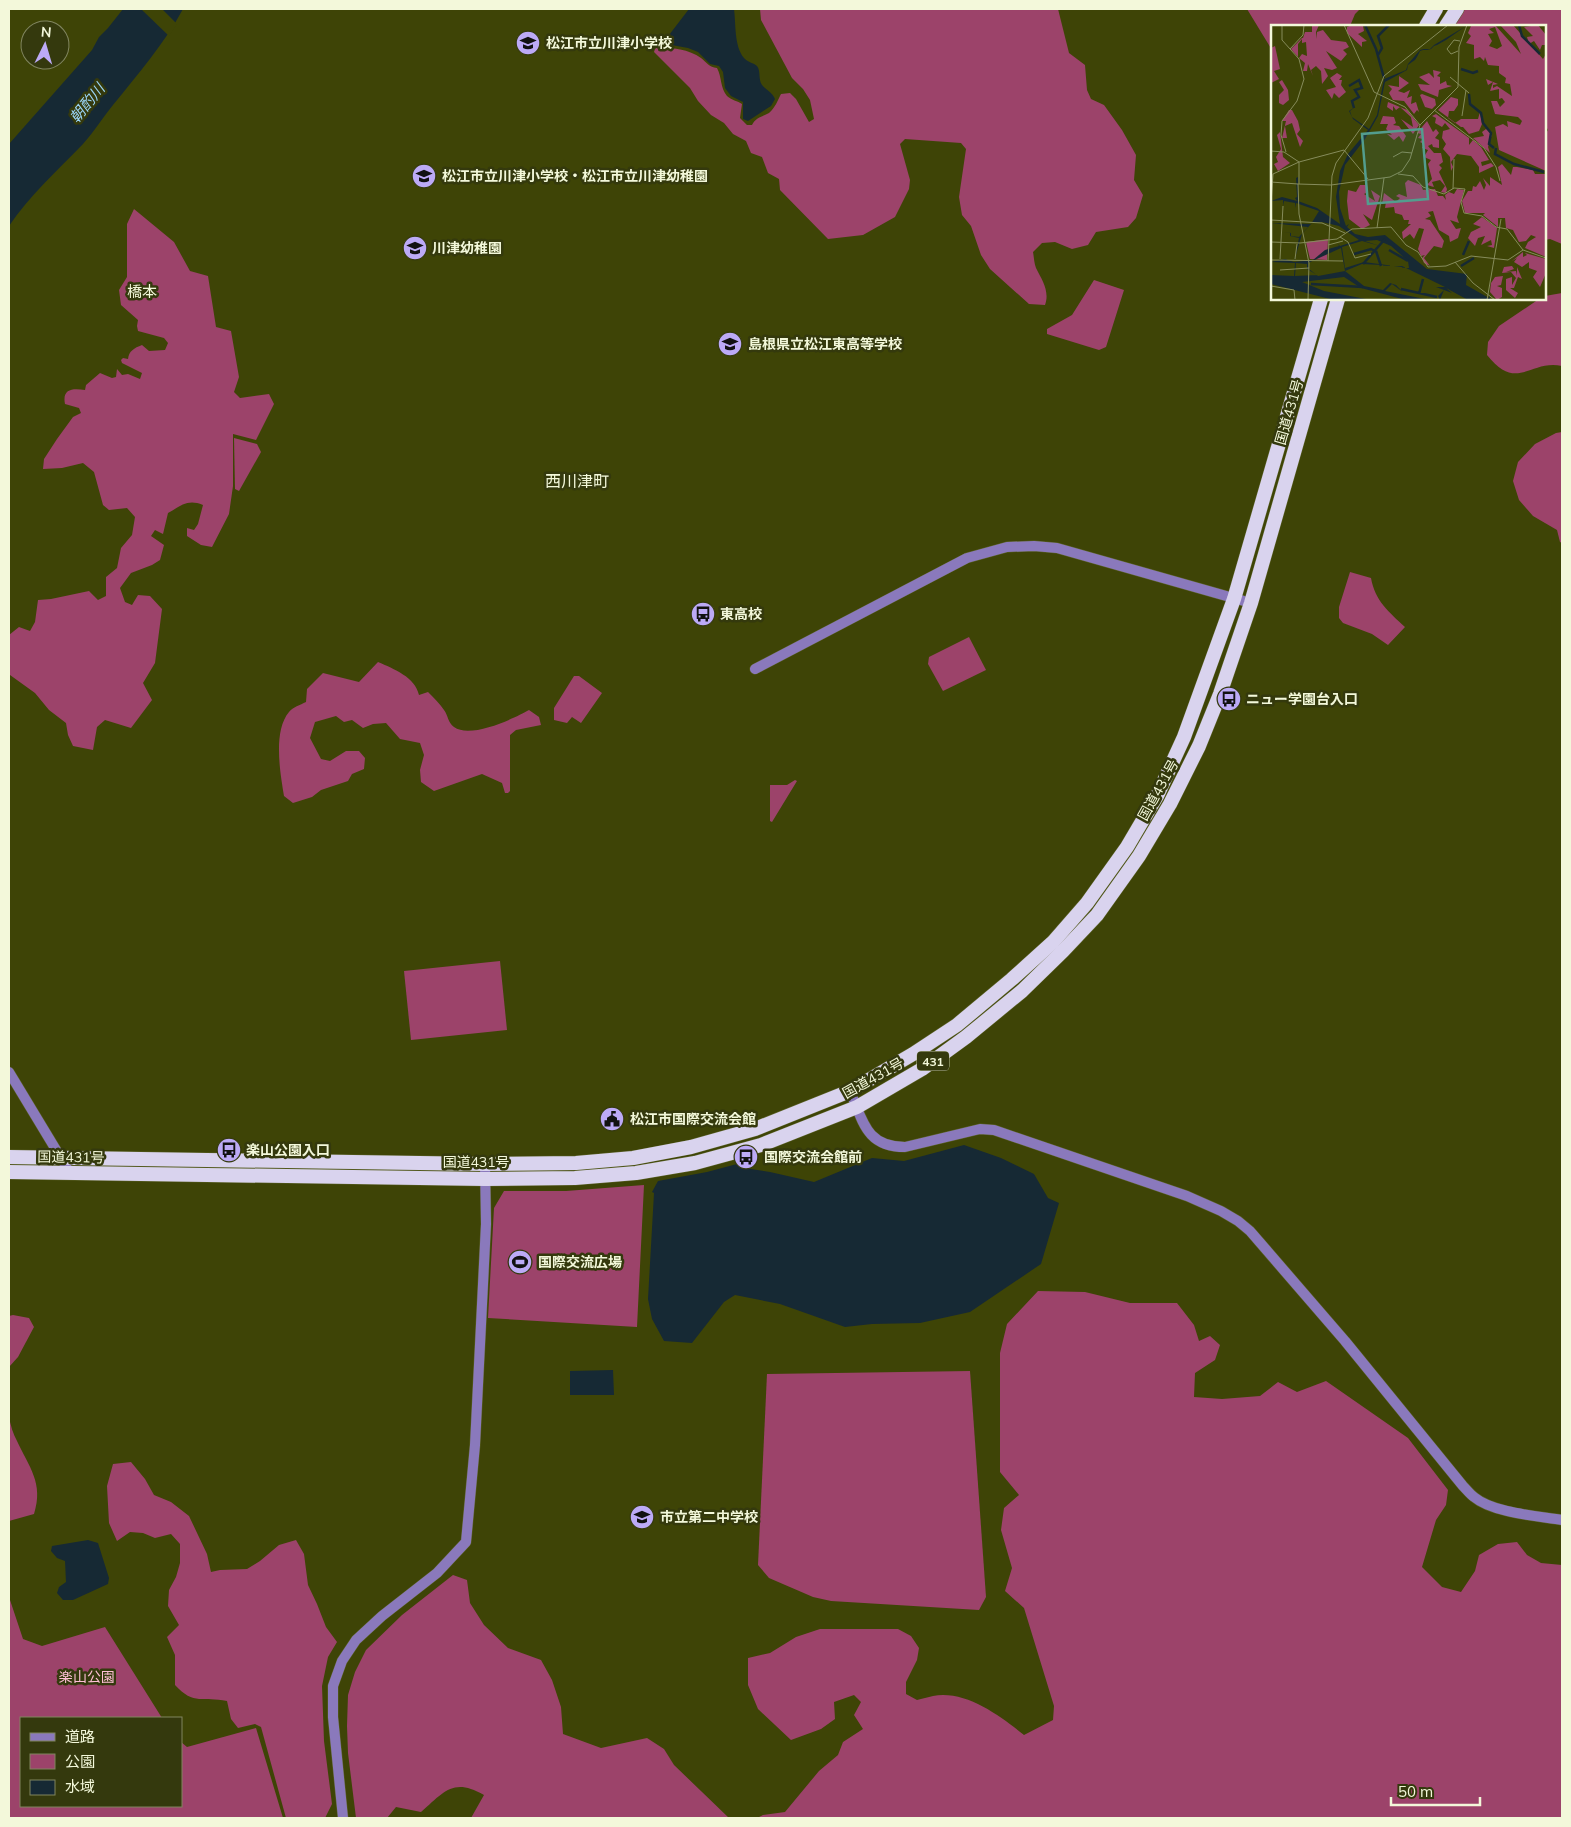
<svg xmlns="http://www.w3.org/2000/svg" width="1571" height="1827" font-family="Mulish,'Noto Sans JP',sans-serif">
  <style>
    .green { fill: #9c436a }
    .water { fill: #162934 }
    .pier { fill: #3e4406 }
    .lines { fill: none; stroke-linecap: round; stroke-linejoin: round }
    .tertiary-casing { stroke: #5b6128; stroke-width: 11 }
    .trunk-casing { stroke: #5b6128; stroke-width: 15 }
    .tertiary { stroke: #8a79bc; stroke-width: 10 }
    .trunk { stroke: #d9d3ee; stroke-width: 14 }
    .labels { text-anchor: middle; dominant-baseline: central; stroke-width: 5; stroke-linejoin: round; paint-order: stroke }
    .shield { fill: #34390d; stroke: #babf9c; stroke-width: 1 }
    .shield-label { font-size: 12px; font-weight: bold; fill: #f3f8da }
    .poi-label { font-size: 14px; font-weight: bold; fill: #f3f8da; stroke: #34390d; text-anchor: start }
    .street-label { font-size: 14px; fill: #f3f8da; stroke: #34390d }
    .park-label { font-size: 14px; fill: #febfd6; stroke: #34390d }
    .water-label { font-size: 15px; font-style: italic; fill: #9ad4f7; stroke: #34390d }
    .neighbourhood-label { font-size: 15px; fill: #f3f8da; stroke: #34390d }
    .quarter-label { font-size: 16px; fill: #f3f8da; stroke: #34390d }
    .inset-river { fill: none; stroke: #162934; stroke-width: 2.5 }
    .inset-road { fill: none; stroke: #868c5b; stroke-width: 1 }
    .view { fill: #539d8e; fill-opacity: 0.15; stroke: #539d8e; stroke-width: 2.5 }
    .inset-edge { fill: none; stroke: #f3f8da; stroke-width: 2.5 }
  </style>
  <rect width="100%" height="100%" fill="#3e4406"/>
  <g class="green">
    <path d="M760 9H1058L1069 53 1085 65 1087 90 1091 99 1104 105 1122 130 1136 155 1134 180 1143 195 1136 218 1128 227 1096 232 1088 245 1072 249 1055 242 1042 243 1033 252C1034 257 1034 263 1036 268 1042 280 1050 291 1045 305L1029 304 990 269 981 255 971 226 962 215 959 197 966 149 961 143 905 139 900 144 910 180 909 189 895 217 863 235 828 239 780 190 779 179 768 173 762 157 751 153 746 141 733 134 724 123 711 115 698 101 690 88 654 52 655 49 658 47C672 48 689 49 701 58 707 63 709 67 717 68 722 77 720 88 727 96 731 100 738 101 742 104L740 118 747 125H752C756 117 762 117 769 113 775 108 778 100 781 94L790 93 796 99 809 122 814 119 810 100 803 89 792 78 761 20Z"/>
    <polygon points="1247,9 1360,9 1355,14 1350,26 1272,26 1272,50"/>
    <polygon points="1465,9 1562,9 1562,244 1550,239 1545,240 1545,135 1548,130 1545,124 1545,26 1452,26"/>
    <path d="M134 209 174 242 190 271 208 276 216 327 231 331 239 377 234 392 240 398 269 394 274 404 256 440 233 434V486L229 514 212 547 201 545 187 536V528L194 530 198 524 203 505C188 499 182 505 168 513L163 534 155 530 151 536 164 545 160 560 152 565 131 573 120 588 125 602 132 605 138 595 150 596 162 609 155 663 143 683 152 700 131 728 105 720 97 727 93 750 73 746 68 735 66 723 49 710 35 693 10 675 9 672V635L19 627 30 631 35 622 38 600 51 599 89 591 98 600 106 596V577L117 568 121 548 132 535 135 517 127 508 109 510 103 505 94 472 83 463 62 468 43 469 44 459 57 439 73 417 81 413 79 408 65 404C62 389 72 388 85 390L86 385 100 373 112 378 116 377 117 369 122 375 128 374 140 379 142 373 122 363 121 360 123 358 128 359C129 351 134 348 142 345L149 351 165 350 168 343 164 338 138 331 137 326 138 320 121 305 119 290 127 277V224Z"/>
    <polygon points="1094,280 1124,290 1106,347 1099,350 1047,334 1047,329 1072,315"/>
    <path d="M1562 293V366C1530 359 1517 393 1487 355L1488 342 1499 326 1539 299H1545V296Z"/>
    <polygon points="1562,432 1562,543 1560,542 1557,530 1533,516 1519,500 1513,481 1518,462 1535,444 1556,433"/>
    <polygon points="234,438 257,444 261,452 239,491 235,489"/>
    <path d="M1350 572 1371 578C1375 601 1389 612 1405 627L1388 645 1372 634 1343 623 1339 618V607Z"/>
    <polygon points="969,637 986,670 943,691 928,664 929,657"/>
    <path d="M378 662C394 669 415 677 419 695L428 692C434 698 440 704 444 710 448 715 448 723 454 727 470 739 513 719 529 710L539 717 541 725 516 730 510 735V791L508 793H505L502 783 482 774 434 791 421 782 420 770 424 755 420 743 400 739 386 723 373 724 363 728 352 720 344 722 336 716 315 722 310 738 321 759 330 761 346 751H359L365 758 364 769 352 774 348 781 321 790 312 797 293 803 284 796C280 772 273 731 289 712 293 707 300 705 306 702L307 689 323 673 359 682Z"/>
    <polygon points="574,676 579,676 602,693 581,723 572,717 567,723 554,720 554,708"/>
    <polygon points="795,780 797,781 772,822 770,821 770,785 787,785"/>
    <polygon points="500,961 507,1030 411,1040 404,971"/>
    <polygon points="644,1185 637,1327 488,1318 494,1208 504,1191 566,1191"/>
    <path d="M1038 1291 1085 1292 1130 1303H1177L1194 1325 1199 1341 1210 1336 1220 1345 1215 1360 1195 1373 1194 1397 1222 1399 1260 1396 1278 1382 1297 1392 1326 1381 1408 1438 1448 1490 1446 1505 1436 1520 1422 1567 1442 1587 1461 1592 1475 1571 1479 1555 1498 1544 1517 1542 1527 1555 1541 1563 1562 1565V1818H757L763 1815 785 1812 819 1771 838 1755 843 1742 863 1729 854 1715 861 1702 854 1695 834 1702 835 1719 821 1729 791 1740 758 1709 748 1685V1658L770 1653 796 1637 820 1629H898L911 1636 919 1648 917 1660 906 1682V1694L917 1700C922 1699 928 1697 933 1696 966 1690 1000 1716 1024 1735L1053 1720 1054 1706 1024 1608 1005 1591 1012 1568 1001 1530 1004 1508 1019 1495 1000 1472V1353L1007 1324Z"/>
    <polygon points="13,1315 29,1318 34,1327 18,1357 9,1367 9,1316"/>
    <polygon points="970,1371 986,1597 979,1610 831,1601 813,1597 769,1578 758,1565 767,1374"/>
    <path d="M9 1418C11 1426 13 1434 17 1441 29 1467 44 1483 34 1514L9 1521Z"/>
    <path d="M131 1462 145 1479 154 1495 171 1502 189 1516 207 1554 211 1572 220 1570 247 1569 260 1561 279 1545 296 1540 304 1554 308 1585 317 1604 326 1627 337 1642 328 1657 322 1686 324 1741 332 1804 325 1818H286L261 1727 255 1724 238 1728 231 1719 227 1701C203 1696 194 1706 175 1685V1655L167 1637 179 1625 168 1606 169 1590 176 1577 180 1563V1544L171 1534 155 1538 143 1533 130 1532 117 1541 109 1523 107 1486 113 1464Z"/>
    <path d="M453 1575 467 1580 470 1603 484 1625 508 1648 541 1660 552 1680 561 1707 563 1734 601 1748 647 1738 664 1749 674 1765 729 1818H471L484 1795C453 1777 444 1792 421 1812L396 1807 387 1818H356L348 1753 347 1726 348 1695 355 1672 366 1650 402 1615Z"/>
    <polygon points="9,1597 23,1639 42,1646 105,1627 162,1718 21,1718 21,1806 181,1806 181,1742 187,1747 256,1728 283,1818 9,1818"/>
  </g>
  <g class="water">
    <path d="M123 9H183C164 44 138 74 113 105 103 117 94 132 83 144 58 170 29 196 9 226V144L92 50 99 37 108 28Z"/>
    <path d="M689 9H734C736 24 734 46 744 58 747 62 754 63 757 66 761 71 758 79 762 85 766 90 772 92 775 99L771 106 748 121 743 119V102L731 96 725 88 723 72 719 66 710 64 698 52 688 48 666 44V39Z"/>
    <polygon points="964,1145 1001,1158 1034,1174 1048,1198 1059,1203 1041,1264 970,1312 920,1323 872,1324 845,1327 780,1304 735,1295 724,1302 692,1343 664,1341 652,1319 648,1299 654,1193 652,1192 658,1181 707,1172 737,1164 744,1168 770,1172 814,1182 872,1158 904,1161"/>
    <polygon points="613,1370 614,1395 570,1395 570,1371"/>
    <polygon points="88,1540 98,1543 109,1578 108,1584 73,1600 63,1600 57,1593 59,1587 66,1582 65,1561 57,1558 51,1551 52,1546"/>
  </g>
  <polygon class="pier" points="141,9 162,9 177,24 169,36"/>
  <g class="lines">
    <g class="tertiary-casing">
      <g id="tertiary">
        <polyline points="755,669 967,558 1007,547 1034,546 1057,548 1251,603"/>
        <polyline points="9,1072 70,1173"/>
        <path d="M850 1091C863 1121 866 1147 905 1147L980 1129 994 1130 1187 1196 1221 1211 1238 1221 1250 1231 1345 1341 1463 1486C1467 1490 1470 1494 1474 1497 1493 1513 1538 1516 1562 1520"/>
        <polyline points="343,1818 333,1717 333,1686 342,1661 356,1640 382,1616 437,1573 466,1542 475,1445 486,1224 485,1164"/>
      </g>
    </g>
    <g class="trunk-casing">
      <g id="trunk">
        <polyline points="1426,26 1436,9"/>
        <polyline points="1446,26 1457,9"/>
        <polyline points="9,1157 485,1164 576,1163 633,1158 691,1147 755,1129 850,1091 913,1054 957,1025 1012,979 1053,942 1087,903 1127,847 1157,796 1184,737 1234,599 1321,299"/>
        <polyline points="9,1172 485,1179 575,1178 636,1173 695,1163 761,1145 857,1107 922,1069 966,1037 1022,991 1063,951 1097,915 1139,856 1170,804 1199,746 1220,694 1251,603 1338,299"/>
      </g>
    </g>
    <use href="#tertiary" class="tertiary"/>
    <use href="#trunk" class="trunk"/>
  </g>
  <defs>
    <g id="school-disc" transform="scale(1.25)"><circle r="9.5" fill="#bcaaf6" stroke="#34390d"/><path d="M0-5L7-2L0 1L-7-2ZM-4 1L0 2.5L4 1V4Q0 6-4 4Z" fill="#111"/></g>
    <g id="bus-disc" transform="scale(1.25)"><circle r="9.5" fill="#bcaaf6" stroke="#34390d"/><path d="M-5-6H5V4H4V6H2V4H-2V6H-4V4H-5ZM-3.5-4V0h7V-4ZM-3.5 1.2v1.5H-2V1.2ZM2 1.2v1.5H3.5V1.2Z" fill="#111"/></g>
    <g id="civic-disc" transform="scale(1.25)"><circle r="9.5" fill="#bcaaf6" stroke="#34390d"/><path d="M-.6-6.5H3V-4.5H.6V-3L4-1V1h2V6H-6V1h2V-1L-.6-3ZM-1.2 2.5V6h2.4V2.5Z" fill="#111"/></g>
    <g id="stadium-disc" transform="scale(1.25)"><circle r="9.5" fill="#bcaaf6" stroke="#34390d"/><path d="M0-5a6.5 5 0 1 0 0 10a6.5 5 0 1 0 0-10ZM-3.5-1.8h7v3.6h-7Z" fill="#111"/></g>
  </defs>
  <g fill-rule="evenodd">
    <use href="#school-disc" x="528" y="43"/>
    <use href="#school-disc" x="424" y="176"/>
    <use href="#school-disc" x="415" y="248"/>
    <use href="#school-disc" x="730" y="344"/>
    <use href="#bus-disc" x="703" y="614"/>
    <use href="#bus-disc" x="1229" y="699"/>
    <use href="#civic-disc" x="612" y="1119"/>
    <use href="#bus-disc" x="229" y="1150"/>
    <use href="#bus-disc" x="746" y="1157"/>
    <use href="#stadium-disc" x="520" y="1262"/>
    <use href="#school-disc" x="642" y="1517"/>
  </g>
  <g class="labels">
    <rect class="shield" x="917" y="1051.5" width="32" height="19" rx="4"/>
    <g class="shield-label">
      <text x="933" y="1061">431</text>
    </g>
    <g class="poi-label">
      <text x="546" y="43">松江市立川津小学校</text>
      <text x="442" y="176">松江市立川津小学校・松江市立川津幼稚園</text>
      <text x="432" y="248">川津幼稚園</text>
      <text x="748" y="344">島根県立松江東高等学校</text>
      <text x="720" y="614">東高校</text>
      <text x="1246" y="699">ニュー学園台入口</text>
      <text x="630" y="1119">松江市国際交流会館</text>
      <text x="246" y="1150">楽山公園入口</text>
      <text x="764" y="1157">国際交流会館前</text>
      <text x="538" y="1262">国際交流広場</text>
      <text x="660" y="1517">市立第二中学校</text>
    </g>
    <g class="street-label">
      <text transform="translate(1289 412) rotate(-74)">国道431号</text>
      <text transform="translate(1158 790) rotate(-61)">国道431号</text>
      <text transform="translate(873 1078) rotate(-29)">国道431号</text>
      <text transform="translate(71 1157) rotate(1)">国道431号</text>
      <text x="476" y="1162">国道431号</text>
    </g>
    <g class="park-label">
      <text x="87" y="1677">楽山公園</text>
    </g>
    <g class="water-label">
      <text transform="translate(87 103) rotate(-51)">朝酌川</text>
    </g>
    <g class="neighbourhood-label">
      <text x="142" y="291">橋本</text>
    </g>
    <g class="quarter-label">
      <text x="577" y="481">西川津町</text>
    </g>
  </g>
  <g transform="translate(1271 25)">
    <rect width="275" height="275" fill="#3e4406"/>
    <path d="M41 0H48L45 7V14L46 7 52 5 60 15 75 17 78 22 72 25 76 29 70 36 55 26 66 43 61 45 53 43 57 51 51 59 50 46 45 41 40 45 42 51 37 39 36 46H32L34 38 28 33 31 29 36 31 35 17 31 18V14L27 19V32L20 24 31 13H32L34 7H41ZM81 0 92 1 93 6 87 9 96 16 91 17V22L76 8V2ZM224 0 250 29 245 17 229 0H242L272 34 275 29V146L228 125 224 102 232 99 237 102 236 96 249 100 251 96 247 92 224 89 220 76H226L229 82 234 77 231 73 228 74V64L219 66 222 57 217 60 215 54 227 59 222 60V63L226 61 241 71 239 59 234 58 235 53 228 48V41L217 40 214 32 213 36 209 32 203 34V20L195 18 200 11 197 8 200 1ZM224 2 231 21 226 24 218 21 221 16 217 9 223 8 218 4ZM267 0 275 10V20H271L269 25 263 16 258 19 256 12 262 11 253 2ZM4 21 9 44 3 46 8 54 0 58V23ZM162 45 170 47 166 51 169 52V59L175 56 176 60 181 61 168 65 167 72 150 65 147 59 159 60 148 52 158 48 163 53ZM66 48 71 51 68 55H71L70 60 75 67 68 73 63 68 61 74 55 65 65 62 59 53ZM128 51 138 58 127 66 133 68 139 65 136 73 141 71 140 79 145 77 148 87 146 85 143 89 133 76 122 75 118 68 121 64 117 60 128 62ZM11 55 17 65 18 75 12 80 8 78V70L13 65 8 57ZM151 69 164 74 165 80 161 84 154 82 149 70ZM180 72 187 74V80L183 86H178L177 93 184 98 190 94H207L209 87 211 99 208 106 198 109 192 102H190L167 85ZM117 77 136 85 148 100 142 109 130 94 142 102 140 92 129 82 125 85 122 81V86L116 82ZM18 85H21L27 96 29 105 26 109 32 116 29 122 21 98 14 101 16 113H11L15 96H11ZM165 89 198 113V120L202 115 210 122 218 135 210 137 211 141 220 138 223 141 208 148V142L200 131 186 129 180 137 182 142 180 146 179 132 172 124 175 119 171 113 172 106 179 104 174 98 171 102 164 98 165 93 161 91ZM112 91 123 92 125 98 122 100 128 101 135 111 132 117 128 111 123 115 116 109 121 110 115 104 117 99H109ZM156 96 162 107 165 104 168 108 164 113 168 115V123L162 122 161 119 157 121 163 128H170L172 137 168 140 171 143 168 147 176 164 175 168 170 167 174 161 169 155 161 157 163 162 156 160 161 154 157 139 160 135 153 132 157 125 151 123 153 119 149 117 152 114 147 113 150 109 146 108ZM215 104 221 109 217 122 219 128 202 113 213 111 211 107ZM9 107 12 132 19 138 7 146 3 139 7 137 5 132 10 124 6 110ZM231 139 240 150 242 142H246L262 145 264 149H275V232L254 223 257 217 265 212 260 210 255 216 248 217 242 205 235 203 234 193H227V202L212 190 214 188H194L191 176 197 166H201L202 161 205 162 209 156 213 165 215 160 212 153 219 161V152L231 160 227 142ZM137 155 150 160 152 165 164 164 167 171H172L175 175 174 170 178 167 183 169 186 164 193 165 186 192 188 198 179 195 185 204 190 203 187 213 179 217 178 211 168 205 162 186 157 187 160 191 154 194 159 195 173 216 171 223 163 221 153 233 159 241 153 238 151 233 154 230 150 231 147 224 153 204 148 203 143 214 139 209 132 214 131 207 140 199H137L138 195H133L131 190 124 188 123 182 114 183 115 177 111 179 113 168 125 177 129 173 125 171 128 169 136 172 134 158ZM89 160H96L97 167 93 169 104 176 100 165 109 171 101 195 92 189 99 200 91 204 78 194 76 176 77 165 85 167ZM211 192 226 203 223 223 216 221 221 220 220 215 210 220 214 211 207 213 204 221 197 213 200 207 210 202 202 199ZM57 214 56 235 39 234 35 217ZM252 227V232L256 230 254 228 275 234V248L269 262 262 252 266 246 258 243V237L251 242 243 237 246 233 241 236ZM241 241 243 244 235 247 245 246 246 251V242L251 254 247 252 243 263H239L247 268 244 273 235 265V254L241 252V260L245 253 240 247 231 248 233 242ZM232 251 230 260 226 261 231 263V272L226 275 219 267 220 258 224 252Z" fill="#9c436a" fill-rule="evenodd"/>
    <path d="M195 1 175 15 166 20 163 21 160 24 156 25H152L149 26 146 32 144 35 141 37 137 40 136 45 114 57 107 91 94 114 74 140 68 167 69 183 75 201 78 199 76 202 84 209 97 212 114 210 156 244 196 249 195 260 218 273 219 270V275H197L175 263 181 268 173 265 169 275 167 271 173 265 165 262H174L131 241 91 239 74 246 93 261 112 265 119 258 125 260 132 267 121 259 114 266 159 275H135L90 263 73 252 31 257 53 266 100 275H63L0 259V250L23 251 24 238 0 237 14 234 23 237 28 213 19 211V208L12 207 20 208V211L28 212 37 202 0 198 40 199 48 186 25 178 24 183V178L13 176 12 181V175L0 176 11 172 26 176 24 173 26 172 25 153 27 152V176L46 183 69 199 65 172 69 146 77 129 97 105 82 94 78 86 84 82 79 86 81 92 98 104 106 90 113 54 135 45 137 39 149 25 153 24H159L163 20ZM51 197 68 201 88 215 69 221 67 219 68 221 54 225 42 235 23 237 31 209 41 198ZM106 215 120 221 137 236 138 243 93 237 74 243 71 222 91 216 109 221 94 216ZM70 223 74 246 47 251 38 244 37 238ZM25 238 36 239V244L46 250 24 251Z" fill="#162934" fill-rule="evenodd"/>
    <path class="inset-river" d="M94 0 105 24 113 53M248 0 251 11 269 29M107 30 111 23 107 11 118 0M190 44 202 48 207 46M78 61 88 55 91 63 84 65 88 72 81 76 83 83M198 69 199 79 210 88 212 98 220 108 218 119 223 123M225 123 224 129 243 139 273 147M118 225 137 236M105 226 110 241M83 229 100 224 104 226M192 230 198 216M92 239 114 214M190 241 203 233M40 259 92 262M130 264 166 272M148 269 152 254"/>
    <path class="inset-road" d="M11 0V15L28 34 33 54 26 76 11 96 10 110 15 127M73 0 103 67 134 82 149 100M19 24 32 10 33 0M187 26 180 29 176 24 183 15 189 16M179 52 198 68M163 85 213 123 225 142 229 156M191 91 195 65M0 126 13 127 28 137 73 125 97 154M122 132 131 127 141 128M28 137V159M127 149 142 151 152 162 173 169 183 163 194 164 190 177 193 188 211 191 225 202 236 204 252 225M0 157 27 159M27 159 28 189 38 238 37 275M27 159 60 160 119 152 131 146 139 134 149 100 187 62 188 22 196 0M182 164 183 134M0 179 2 149 28 137M0 195 51 198 74 208M106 203 113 153M69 212 77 217 84 233 100 229M0 217 29 218 66 214 81 204 120 202 135 220 147 227 157 242 175 241 200 231 237 235 252 225 275 233M57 220 72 216M9 234 12 181M24 234 26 219M0 235 72 236M57 236 61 151 65 138 97 93 113 51 177 0M184 237 202 258 224 275M9 245 38 243M0 261 23 265 24 275M216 275 230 194"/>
    <path class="view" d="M151 104 157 174 97 179 91 109Z"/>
    <rect width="275" height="275" class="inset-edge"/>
  </g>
  <rect width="1571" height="1827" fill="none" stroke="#f3f8da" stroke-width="20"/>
  <rect x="20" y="1717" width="162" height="90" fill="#34390d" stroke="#80855f"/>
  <rect x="30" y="1733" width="25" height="8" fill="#8a79bc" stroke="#80855f"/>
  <text x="65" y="1742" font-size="15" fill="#f3f8da">道路</text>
  <rect x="30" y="1754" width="25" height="15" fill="#9c436a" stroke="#80855f"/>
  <text x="65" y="1767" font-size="15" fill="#f3f8da">公園</text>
  <rect x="30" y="1780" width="25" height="15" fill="#162934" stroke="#80855f"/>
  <text x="65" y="1792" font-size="15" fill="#f3f8da">水域</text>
  <g transform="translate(45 45) rotate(5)"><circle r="24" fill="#34390d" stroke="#80855f"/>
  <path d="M0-4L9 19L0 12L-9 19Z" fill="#bcaaf6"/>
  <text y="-8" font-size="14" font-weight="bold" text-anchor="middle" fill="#f3f8da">N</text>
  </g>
  <path d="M1391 1797v8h89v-8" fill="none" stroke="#f3f8da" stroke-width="2.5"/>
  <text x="1398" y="1797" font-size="15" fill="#f3f8da" stroke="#34390d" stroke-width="4" paint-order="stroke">50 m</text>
</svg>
